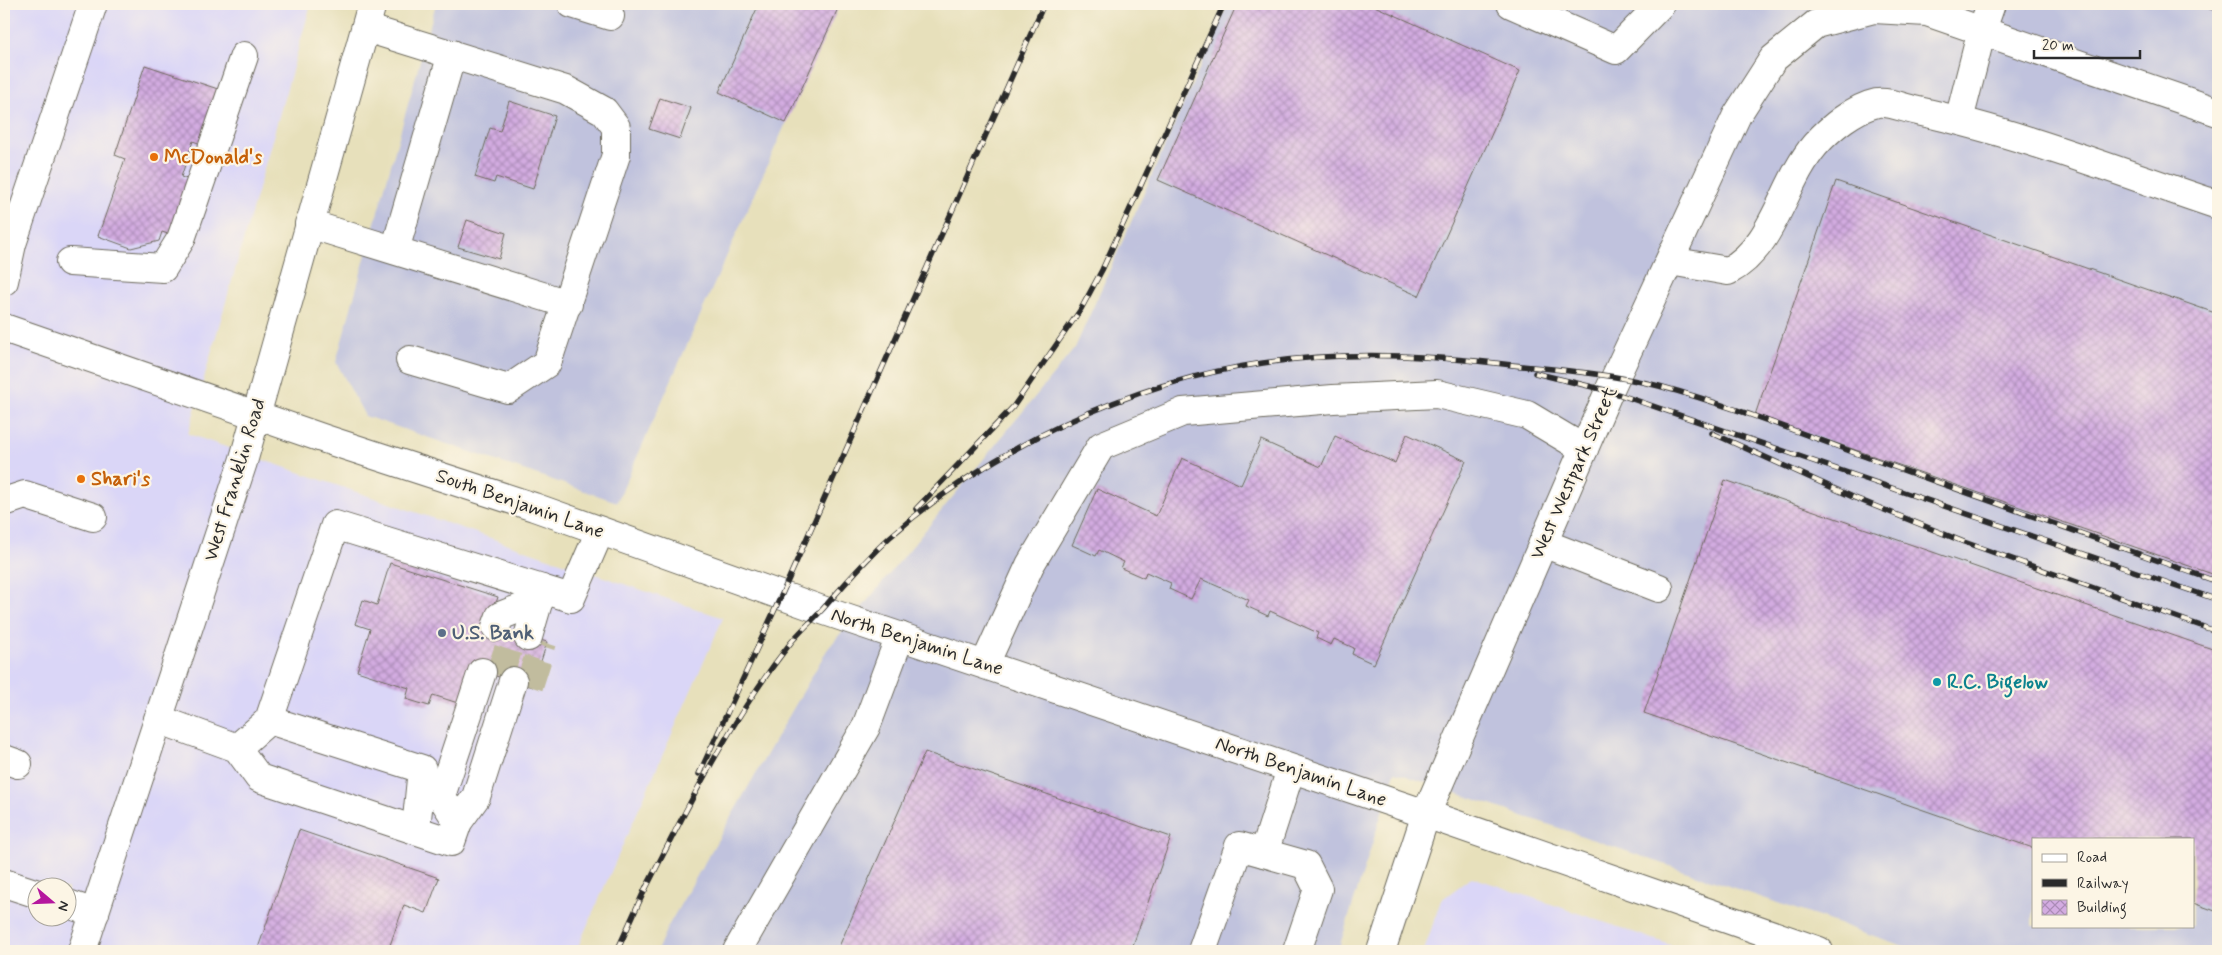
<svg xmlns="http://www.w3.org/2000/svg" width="2222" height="955" font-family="Mynerve,sans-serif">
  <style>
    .built { fill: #dad6f7; fill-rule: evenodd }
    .industrial { fill: #c0c2dd; fill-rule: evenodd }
    .building { fill: url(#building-cross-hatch) }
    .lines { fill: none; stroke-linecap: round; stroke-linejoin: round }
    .minor-tunnel { stroke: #c1bc9e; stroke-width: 28; stroke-dasharray: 28 14; stroke-linecap: butt }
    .minor-casing { stroke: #6d6a5d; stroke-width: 30 }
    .major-casing { stroke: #6d6a5d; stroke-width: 30 }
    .minor { stroke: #fff; stroke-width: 28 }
    .major { stroke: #fff; stroke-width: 28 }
    .rail-casing { stroke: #2b2b2b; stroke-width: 5.5 }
    .rail { stroke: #fcf5e5; stroke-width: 4; stroke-dasharray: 11; stroke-linecap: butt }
    .food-dot { fill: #e8710a; stroke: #fcf5e5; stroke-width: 2 }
    .service-dot { fill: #5c6f8a; stroke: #fcf5e5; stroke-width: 2 }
    .culture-dot { fill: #0f9aa8; stroke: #fcf5e5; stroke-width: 2 }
    .labels { text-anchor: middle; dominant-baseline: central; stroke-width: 4.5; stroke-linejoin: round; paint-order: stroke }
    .food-label { font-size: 20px; font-weight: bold; fill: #c56008; stroke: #fcf5e5; text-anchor: start }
    .street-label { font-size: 20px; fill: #2b2b2b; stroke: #fcf5e5 }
    .service-label { font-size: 20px; font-weight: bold; fill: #4e5e75; stroke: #fcf5e5; text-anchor: start }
    .culture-label { font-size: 20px; font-weight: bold; fill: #0d838f; stroke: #fcf5e5; text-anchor: start }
  </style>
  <defs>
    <pattern id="building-cross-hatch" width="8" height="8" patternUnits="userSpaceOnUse" patternTransform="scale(1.25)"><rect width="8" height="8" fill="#d3ace1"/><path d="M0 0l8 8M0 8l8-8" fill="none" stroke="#ab8cb7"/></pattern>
  </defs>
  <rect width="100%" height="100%" fill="#fcf5e5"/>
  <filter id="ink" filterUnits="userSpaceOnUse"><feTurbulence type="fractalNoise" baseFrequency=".02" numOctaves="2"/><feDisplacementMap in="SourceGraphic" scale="10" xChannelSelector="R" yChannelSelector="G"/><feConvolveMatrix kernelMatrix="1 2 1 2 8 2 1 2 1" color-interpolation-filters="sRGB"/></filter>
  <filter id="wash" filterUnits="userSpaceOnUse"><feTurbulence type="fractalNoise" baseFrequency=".0096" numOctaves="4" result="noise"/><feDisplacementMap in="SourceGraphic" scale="20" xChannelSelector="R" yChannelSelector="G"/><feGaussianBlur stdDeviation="1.12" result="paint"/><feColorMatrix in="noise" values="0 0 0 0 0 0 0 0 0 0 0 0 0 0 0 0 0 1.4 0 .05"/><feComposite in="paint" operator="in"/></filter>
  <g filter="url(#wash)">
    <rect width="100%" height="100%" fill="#e7e0bb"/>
    <g class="built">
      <path d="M4 4H311L188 434 723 618 576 951H4ZM38 888H68V918H38Z"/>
      <polygon points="1472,877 1688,951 1424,951 1441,900"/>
    </g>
    <g class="industrial">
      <polygon points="436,4 839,4 617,502 365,416 336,362"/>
      <path d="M1228 4H2218V951H1918L1395 772 1338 951H657L667 928 827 650 1075 348ZM2033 839H2193V926H2033Z"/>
    </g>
    <g id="blocks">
      <g class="building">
        <polygon points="759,4 840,4 786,123 719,92"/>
        <polygon points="1237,4 1370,4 1520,71 1419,296 1158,180"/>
        <polygon points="2196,4 2218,4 2218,12"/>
        <polygon points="145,65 227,92 209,147 193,141 181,177 196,182 177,237 162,232 159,241 131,248 98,236 125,159 115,155"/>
        <polygon points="660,98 691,108 680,139 649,129"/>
        <polygon points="509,101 555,116 533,189 496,177 494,183 475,177 490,128 500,131"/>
        <polygon points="1836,181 2218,314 2218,576 1755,415"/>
        <polygon points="467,220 506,233 499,259 458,247"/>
        <polygon points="1407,434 1466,461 1374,664 1352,654 1354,648 1334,639 1331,645 1316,638 1318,633 1270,611 1268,616 1246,606 1249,600 1201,579 1191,599 1169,589 1171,583 1146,572 1144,578 1121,568 1124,562 1099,550 1096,556 1072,545 1097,489 1156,516 1182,458 1241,485 1261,440 1321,467 1335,436 1395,463"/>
        <polygon points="1725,480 2218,651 2218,912 2193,903 2193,839 2033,839 2033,848 1644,713"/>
        <polygon points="390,563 498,597 489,624 547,642 533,687 482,672 464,705 433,695 429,706 406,699 409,688 357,671 370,629 355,624 363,600 377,605"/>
        <polygon points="925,752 1171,837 1131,951 837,951"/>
        <polygon points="299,830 439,878 426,913 404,905 388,951 257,951"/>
      </g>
    </g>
  </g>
  <g filter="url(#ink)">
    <use href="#blocks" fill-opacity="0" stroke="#6d6a5d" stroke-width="1"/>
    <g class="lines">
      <g class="minor-tunnel">
        <polyline points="499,676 514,632"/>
        <polyline points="529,686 543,642"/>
      </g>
      <g class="minor-casing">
        <g id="minor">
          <polyline points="572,4 610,16"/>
          <polyline points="1511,4 1616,50 1661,4"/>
          <polyline points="366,28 566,90 604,111 616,127 616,155 547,363 508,389 410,360"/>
          <polyline points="1959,120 1982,30 1991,4"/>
          <polyline points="309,224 568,304"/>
          <polyline points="395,250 452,54"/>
          <path d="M1670 261 1728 271C1775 246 1782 184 1815 145 1830 128 1854 108 1877 103 1888 101 1907 109 1918 111 2020 133 2119 172 2218 205"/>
          <polyline points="70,262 163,268 181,239 244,56"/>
          <polyline points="4,281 12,244 93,4"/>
          <polyline points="4,328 325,439 534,507 822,610 1426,814 1819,951"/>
          <polyline points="4,502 25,495 93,517"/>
          <polyline points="1543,543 1659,588"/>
          <polyline points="542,589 571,598 600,531"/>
          <polyline points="496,627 500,616 539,601"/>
          <polyline points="985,664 1030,565 1101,446 1183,412 1333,399 1437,394 1527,415 1584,449"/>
          <polyline points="158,719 237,748 259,778 451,842 458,822 476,797 513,681"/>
          <polyline points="269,720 422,769 416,829"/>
          <polyline points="237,748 269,720 335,525 542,589 528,637"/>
          <polyline points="4,759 18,764"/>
          <polyline points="458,822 441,796 482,672"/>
          <polyline points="1264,853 1291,769"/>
          <polyline points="4,883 38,894"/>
          <polyline points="68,904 95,913"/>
          <polyline points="737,951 866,727 900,636"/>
          <polyline points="1202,951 1239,846 1306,865 1318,889 1297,951"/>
          <polyline points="1381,951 1426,814 1609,391 1737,115 1773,59 1816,24 1874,9 1927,12 2218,112"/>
        </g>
      </g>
      <g class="major-casing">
        <polyline id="major" points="82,951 243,462 372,4"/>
      </g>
      <use href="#minor" class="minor"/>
      <use href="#major" class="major"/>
      <g class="rail-casing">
        <g id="rail">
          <polyline points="1535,373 1609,391 2218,600"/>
          <polyline points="1712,433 1855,498 1964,542 2218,632"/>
          <polyline points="916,509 1013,407 1081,309 1102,270 1224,4"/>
          <polyline points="699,774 782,594 1044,4"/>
          <path d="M644 892C687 808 730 720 789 645 798 633 810 623 821 611 843 586 865 560 890 537 991 448 1130 382 1263 363 1346 351 1429 355 1512 365 1562 370 1611 374 1659 386 1730 405 1800 433 1869 458 1986 499 2102 541 2218 582"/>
          <polyline points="617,951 646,887"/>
        </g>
      </g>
      <use href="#rail" class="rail"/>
    </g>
  </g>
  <g class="food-dot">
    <circle cx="154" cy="157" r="5"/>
    <circle cx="81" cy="479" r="5"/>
  </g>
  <circle class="service-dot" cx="442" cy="633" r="5"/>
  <circle class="culture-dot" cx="1937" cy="682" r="5"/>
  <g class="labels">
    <g class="food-label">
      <text x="164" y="157">McDonald's</text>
      <text x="91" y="479">Shari's</text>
    </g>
    <g class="street-label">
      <text transform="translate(1574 473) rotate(-66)">West Westpark Street</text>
      <text transform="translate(235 480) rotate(-73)">West Franklin Road</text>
      <text transform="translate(520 504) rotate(19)">South Benjamin Lane</text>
      <text transform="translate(917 642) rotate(18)">North Benjamin Lane</text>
      <text transform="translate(1301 772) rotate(19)">North Benjamin Lane</text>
    </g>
    <g class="service-label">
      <text x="452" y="633">U.S. Bank</text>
    </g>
    <g class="culture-label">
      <text x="1947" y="682">R.C. Bigelow</text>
    </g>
  </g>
  <rect width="2222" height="955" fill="none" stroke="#fcf5e5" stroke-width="20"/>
  <rect x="2032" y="838" width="162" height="90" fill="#fcf5e5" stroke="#a8a49b"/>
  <rect x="2042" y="854" width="25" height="8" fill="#ffffff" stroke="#a8a49b"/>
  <text x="2077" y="862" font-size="15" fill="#2b2b2b">Road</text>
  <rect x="2042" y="879" width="25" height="8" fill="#2b2b2b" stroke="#a8a49b"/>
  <text x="2077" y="888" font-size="15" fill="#2b2b2b">Railway</text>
  <rect x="2042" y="900" width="25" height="15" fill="url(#building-cross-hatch)" stroke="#a8a49b"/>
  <text x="2077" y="912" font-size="15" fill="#2b2b2b">Building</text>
  <g transform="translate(52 902) rotate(109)"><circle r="24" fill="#fcf5e5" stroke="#a8a49b"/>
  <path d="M0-4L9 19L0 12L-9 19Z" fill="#b5179e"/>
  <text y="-8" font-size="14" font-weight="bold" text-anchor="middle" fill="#2b2b2b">N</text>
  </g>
  <path d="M2034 50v8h106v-8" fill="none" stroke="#2b2b2b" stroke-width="2.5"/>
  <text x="2042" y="50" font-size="15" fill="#2b2b2b" stroke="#fcf5e5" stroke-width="4" paint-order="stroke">20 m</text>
</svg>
